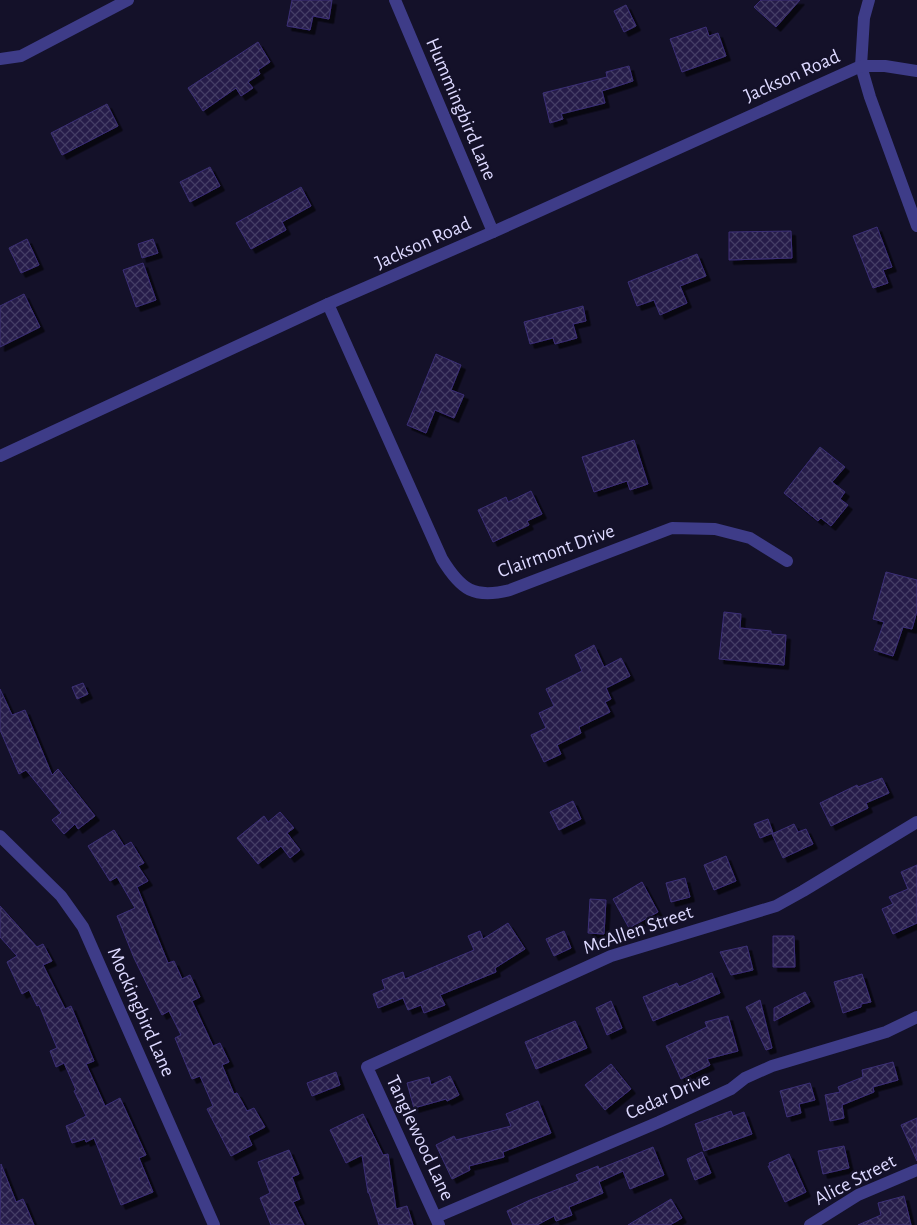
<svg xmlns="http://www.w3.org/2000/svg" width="917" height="1225" font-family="'Alegreya Sans',sans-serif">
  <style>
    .building { fill: url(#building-cross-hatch); stroke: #3c2f76; filter: url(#shadow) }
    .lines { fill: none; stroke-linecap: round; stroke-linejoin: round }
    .minor { stroke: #3e3c88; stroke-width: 12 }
    .tertiary { stroke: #3e3c88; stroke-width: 12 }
    .labels { text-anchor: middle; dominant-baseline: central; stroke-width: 5; stroke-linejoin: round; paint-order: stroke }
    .street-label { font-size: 20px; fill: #ddd9ff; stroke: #141129 }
  </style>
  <defs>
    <pattern id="building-cross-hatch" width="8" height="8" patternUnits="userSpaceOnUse" patternTransform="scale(1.25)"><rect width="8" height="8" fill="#251d4a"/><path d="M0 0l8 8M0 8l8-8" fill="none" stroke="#443d65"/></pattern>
    <filter id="shadow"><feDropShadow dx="4.5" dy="4.5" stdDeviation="0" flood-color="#0009"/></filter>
  </defs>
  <rect width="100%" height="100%" fill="#141129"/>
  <g class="building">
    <polygon points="292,0 332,0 329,19 313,16 310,30 287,26"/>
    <polygon points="761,0 800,0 776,27 754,7"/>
    <polygon points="626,5 636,26 624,32 614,11"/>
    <polygon points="706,27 709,36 718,33 726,56 682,72 670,39"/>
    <polygon points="258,42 270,62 258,70 260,74 248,82 253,88 241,96 236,88 203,111 188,88"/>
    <polygon points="629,66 633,81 602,91 605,103 561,114 563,119 550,123 543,93 607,77 606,72"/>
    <polygon points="107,104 118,126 62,155 51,133"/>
    <polygon points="210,167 220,186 190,202 180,182"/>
    <polygon points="301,187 311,206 282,222 286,230 251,249 236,223"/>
    <polygon points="877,227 892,267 883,270 888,283 873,288 853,236"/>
    <polygon points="791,231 792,258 729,260 729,232"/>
    <polygon points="27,239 39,265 21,273 9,248"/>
    <polygon points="153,239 158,253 142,258 138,244"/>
    <polygon points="697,254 706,276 680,286 687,303 660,315 654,300 637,306 628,282"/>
    <polygon points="143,263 156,300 136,307 123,270"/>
    <polygon points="24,294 40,327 0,347 0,306"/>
    <polygon points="583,306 586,321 573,324 577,338 555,344 553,338 530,344 524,322"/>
    <polygon points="436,354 461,365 451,390 464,395 454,418 435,410 426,433 407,425"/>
    <polygon points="634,440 648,484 630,490 627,481 594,492 582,457"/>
    <polygon points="820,447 845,467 832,482 845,492 840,499 848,505 831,526 821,518 818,521 784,493"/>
    <polygon points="531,491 542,514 527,521 529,525 493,542 478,510 506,497 508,502"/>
    <polygon points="886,572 917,580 917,611 912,629 903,627 893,656 874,650 884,622 873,619"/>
    <polygon points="724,612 741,614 740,628 771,631 771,634 786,635 784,665 719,659"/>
    <polygon points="594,645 604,667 621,658 630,676 606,688 611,699 605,702 610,712 579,727 581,733 557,745 561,754 544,762 531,735 546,728 539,713 554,706 546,689 582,671 575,655"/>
    <polygon points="83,683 88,694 77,699 72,687"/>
    <polygon points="0,689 12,715 25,710 52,775 58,769 95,816 78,829 75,824 64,834 52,820 61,813 26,770 19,774 0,730"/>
    <polygon points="882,778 889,793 866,803 868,808 831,826 820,803 857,785 858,787"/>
    <polygon points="573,801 581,819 559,830 550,812"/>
    <polygon points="280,812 294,828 287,833 300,850 290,858 281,846 258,864 237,838 264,816 268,822"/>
    <polygon points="768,819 773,833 760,838 754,824"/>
    <polygon points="794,824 798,832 806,829 813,844 783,858 772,834"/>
    <polygon points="114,830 124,846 131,842 144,863 138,866 148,881 137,887 168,963 174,961 182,979 190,975 200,997 192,1001 213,1046 220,1043 229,1062 222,1065 234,1094 237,1093 247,1111 254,1108 265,1127 248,1136 252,1145 231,1156 207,1109 213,1106 200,1076 192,1079 175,1038 181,1035 169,1011 162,1015 134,958 117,916 135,908 117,877 110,881 88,846"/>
    <polygon points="726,856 736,881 714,890 704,865"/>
    <polygon points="917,865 917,923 893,934 882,909 893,904 889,897 908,889 901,872"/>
    <polygon points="685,878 690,897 671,902 666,883"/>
    <polygon points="642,882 658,912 629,928 613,899"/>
    <polygon points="590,899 606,900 604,934 588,933"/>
    <polygon points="0,906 37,947 43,944 52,961 43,965 65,1009 71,1006 94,1061 86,1064 105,1106 120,1098 146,1155 139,1158 153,1192 121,1205 94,1138 86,1142 85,1139 72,1143 66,1126 76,1122 76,1121 86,1116 74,1091 76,1090 64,1063 56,1067 50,1051 57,1048 39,1005 37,1006 29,990 22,994 7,962 17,956 0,937"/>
    <polygon points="508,923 525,949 495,968 496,972 440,995 445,1005 424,1013 421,1005 408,1010 403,998 378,1008 373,994 385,989 382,980 403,972 405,979 474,950 468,936 480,931 483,939"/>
    <polygon points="564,931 571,948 554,956 546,939"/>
    <polygon points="773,936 794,936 795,967 773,967"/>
    <polygon points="747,946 753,970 731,975 720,952"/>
    <polygon points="712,973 720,993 653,1021 643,997 677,983 679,987"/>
    <polygon points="862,974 871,1002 861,1004 861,1007 843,1013 834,982"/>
    <polygon points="805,992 810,1002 774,1021 774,1008"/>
    <polygon points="760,1000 772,1048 766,1050 746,1007"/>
    <polygon points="611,1001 622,1028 607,1035 596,1008"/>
    <polygon points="728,1016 738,1051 707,1059 710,1065 681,1079 666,1046 707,1027 705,1022"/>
    <polygon points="575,1021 587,1048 536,1069 525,1042"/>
    <polygon points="893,1062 898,1080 873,1087 874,1092 842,1105 844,1118 830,1121 825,1095 840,1092 838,1087 863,1077 862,1070"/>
    <polygon points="611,1064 631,1089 605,1110 585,1085"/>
    <polygon points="336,1072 340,1085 312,1096 307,1083"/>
    <polygon points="450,1076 459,1095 447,1101 446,1099 414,1108 407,1083 429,1077 431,1085"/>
    <polygon points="810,1083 815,1100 799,1104 801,1113 787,1117 780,1091"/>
    <polygon points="538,1101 551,1133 503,1152 504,1157 469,1166 470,1170 452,1179 436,1145 454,1136 456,1140 511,1126 506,1114"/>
    <polygon points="731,1111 733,1116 744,1112 752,1134 704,1151 695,1124"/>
    <polygon points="363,1114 383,1155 388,1154 396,1209 407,1206 413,1225 379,1225 369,1193 368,1193 362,1155 346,1163 330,1130"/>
    <polygon points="917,1118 917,1161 901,1125"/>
    <polygon points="844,1146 849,1168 823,1174 818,1151"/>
    <polygon points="653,1147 664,1175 630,1189 623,1171 599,1182 603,1193 569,1207 572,1215 556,1221 554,1216 537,1225 513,1225 507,1211 530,1200 579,1181 576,1175 598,1166 599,1169"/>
    <polygon points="289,1150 299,1174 292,1177 300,1199 293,1202 304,1225 271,1225 260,1198 270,1193 258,1162"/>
    <polygon points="702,1152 711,1173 695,1180 687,1159"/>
    <polygon points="789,1154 806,1192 785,1202 768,1166 770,1166 769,1163"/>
    <polygon points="1,1164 16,1202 23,1199 34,1225 0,1225"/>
    <polygon points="904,1196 911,1225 858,1225 881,1215 878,1203"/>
    <polygon points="671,1199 682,1218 670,1225 628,1225"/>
  </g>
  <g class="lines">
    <g class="minor">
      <polyline points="395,0 493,232"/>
      <polyline points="869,0 864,18 861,66 870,97 917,226"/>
      <polyline points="0,59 21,56 128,0"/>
      <path d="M328 304 442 559C461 590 474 599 510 590L672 528 715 529 750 538 787 561"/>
      <polyline points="0,836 61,896 83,927 214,1225"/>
      <polyline points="436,1217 659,1122 731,1089 745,1078 772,1066 886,1032 917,1017"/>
      <polyline points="439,1225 367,1067 611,956 776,906 803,891 917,822"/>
      <polyline points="810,1225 858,1195 917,1170"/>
    </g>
    <polyline class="tertiary" points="0,456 328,304 493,232 861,66 885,66 917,71"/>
  </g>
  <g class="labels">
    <g class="street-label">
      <text transform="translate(792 76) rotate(-24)">Jackson Road</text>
      <text transform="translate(461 109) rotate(67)">Hummingbird Lane</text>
      <text transform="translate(423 243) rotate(-24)">Jackson Road</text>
      <text transform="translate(556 551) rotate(-20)">Clairmont Drive</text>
      <text transform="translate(638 930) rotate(-19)">McAllen Street</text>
      <text transform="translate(141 1012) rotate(66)">Mockingbird Lane</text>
      <text transform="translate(668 1096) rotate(-24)">Cedar Drive</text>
      <text transform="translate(420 1138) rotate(65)">Tanglewood Lane</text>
      <text transform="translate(855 1180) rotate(-27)">Alice Street</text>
    </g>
  </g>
</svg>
